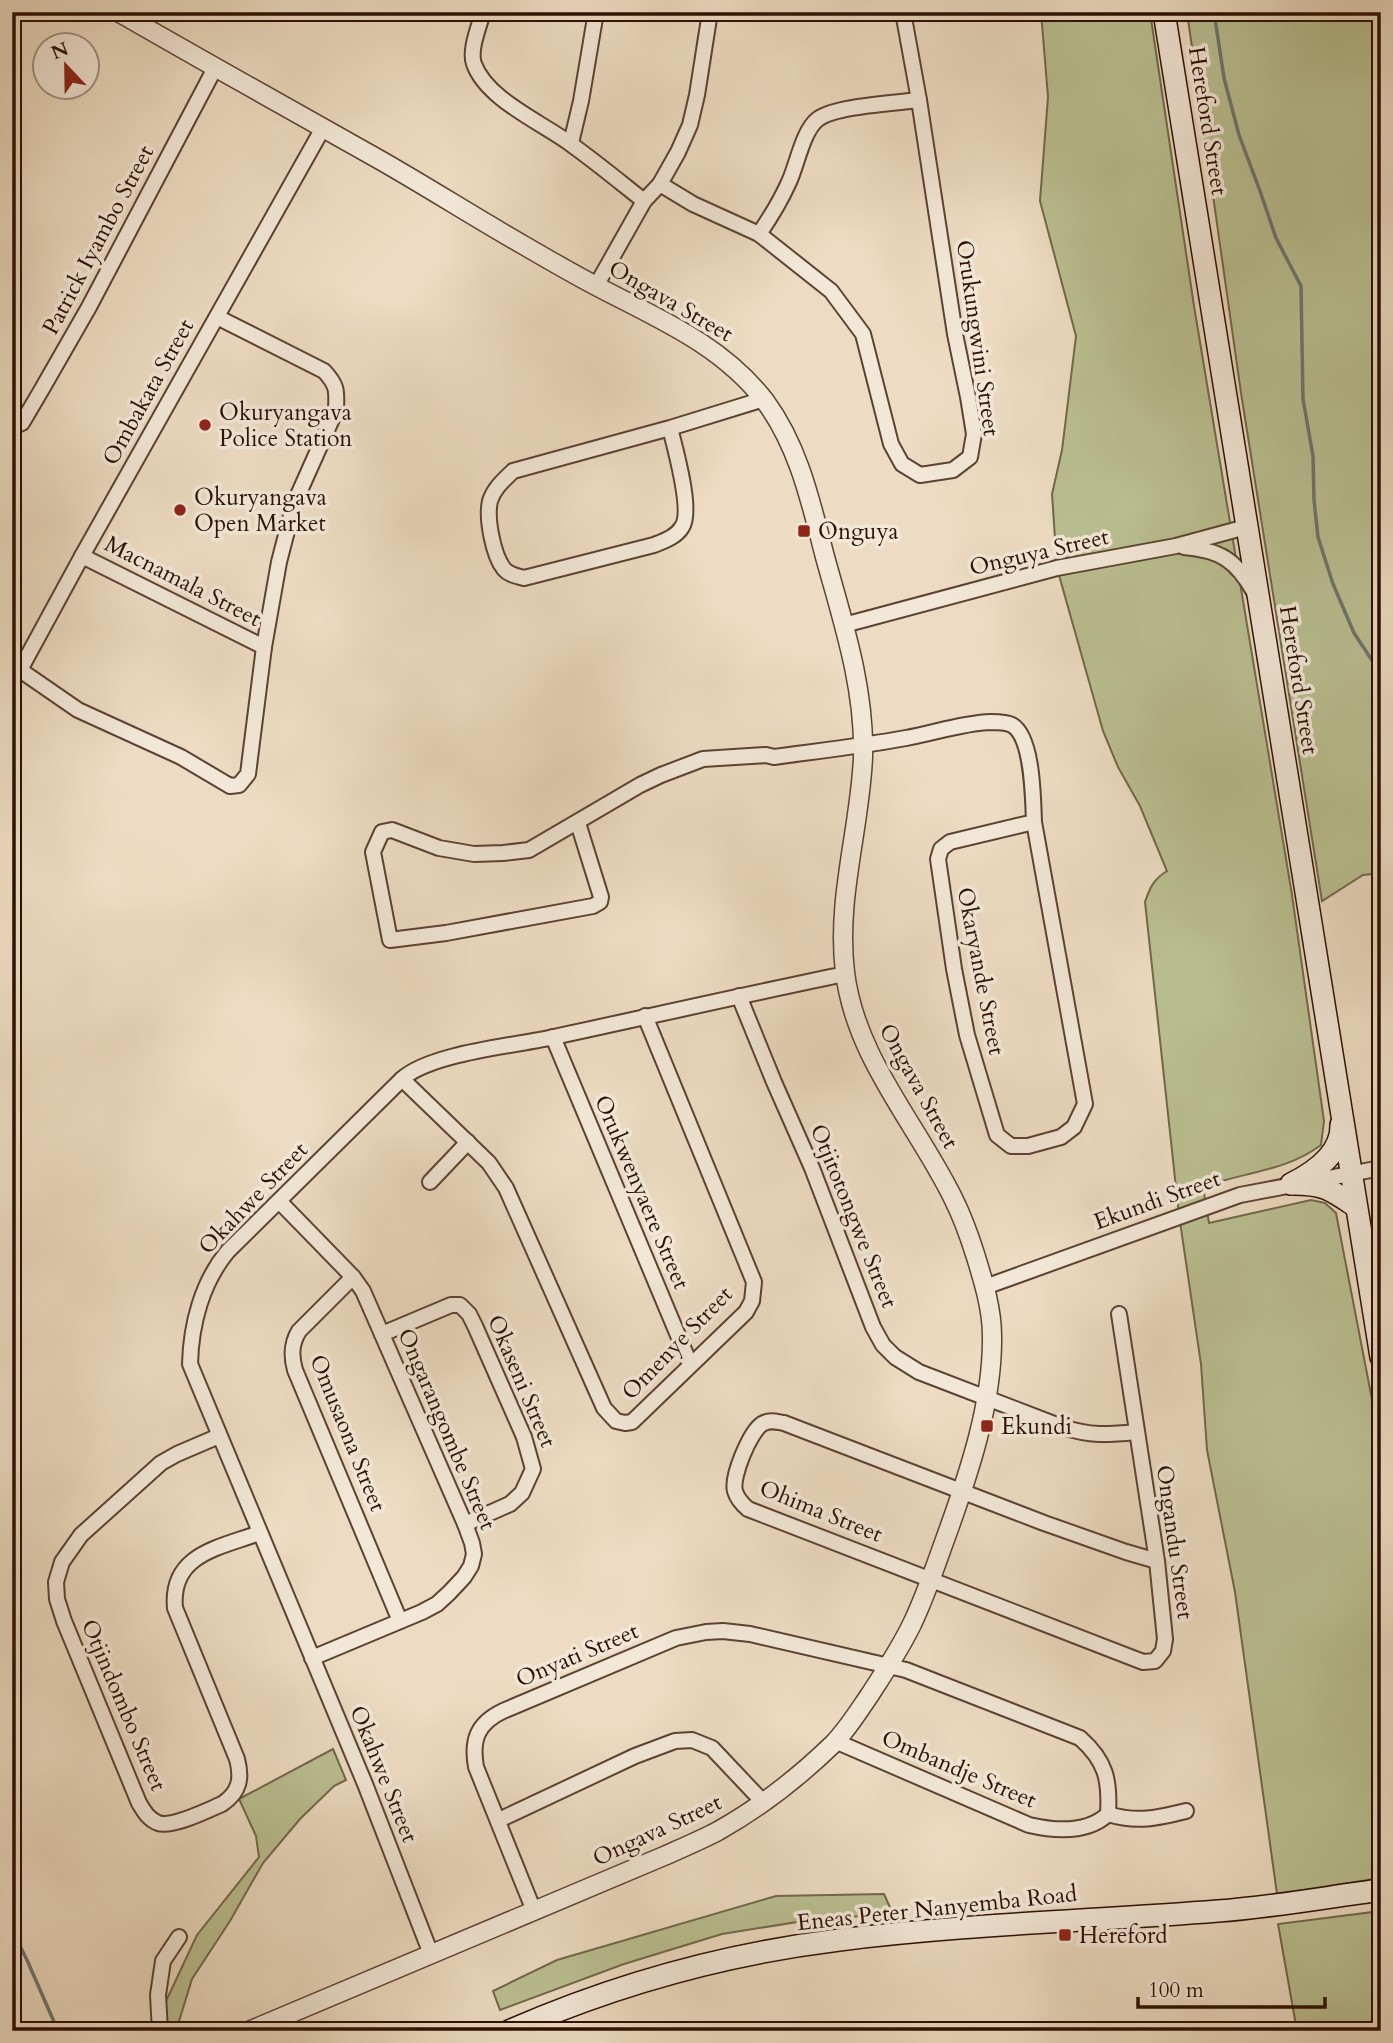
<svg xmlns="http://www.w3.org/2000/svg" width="1393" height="2043" font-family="Cardo,serif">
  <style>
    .green { fill: #bac092; stroke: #72684a; stroke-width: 2 }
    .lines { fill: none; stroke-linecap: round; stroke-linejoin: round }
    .stream { stroke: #6e7670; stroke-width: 3.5 }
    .minor-casing { stroke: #5c4232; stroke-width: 18 }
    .tertiary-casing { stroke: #5c4232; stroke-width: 21 }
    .secondary-casing { stroke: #2b0f02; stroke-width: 24 }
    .minor { stroke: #f3e8d8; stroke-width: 14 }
    .tertiary { stroke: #f3e8d8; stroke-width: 18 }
    .secondary { stroke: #f3e8d8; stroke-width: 21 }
    .poi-dot { fill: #8f2418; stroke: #f3e8d8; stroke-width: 2.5 }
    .labels { text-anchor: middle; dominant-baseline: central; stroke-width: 7; stroke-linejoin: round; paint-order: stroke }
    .street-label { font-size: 23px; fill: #2b0f02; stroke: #f3e8d8 }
    .poi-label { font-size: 23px; fill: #2b0f02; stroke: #f3e8d8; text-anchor: start }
  </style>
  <rect width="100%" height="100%" fill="#eddcc3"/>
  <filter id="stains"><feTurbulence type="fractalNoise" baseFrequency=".00286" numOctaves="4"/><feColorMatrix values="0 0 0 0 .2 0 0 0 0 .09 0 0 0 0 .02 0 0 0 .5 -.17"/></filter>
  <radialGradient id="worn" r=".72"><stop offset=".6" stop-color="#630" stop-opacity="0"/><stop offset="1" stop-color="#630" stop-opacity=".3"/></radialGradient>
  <g class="green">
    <path d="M1041 12H1150L1194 306 1292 895 1324 1121 1321 1145C1285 1172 1243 1172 1203 1187L1209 1223 1311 1200 1325 1203 1336 1213 1381 1446V1878L1277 1894 1235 1592 1207 1450 1201 1364 1179 1215 1145 902C1150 887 1154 879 1167 871L1140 806 1118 767 1103 731 1057 568 1052 494 1062 450 1076 336 1040 201 1048 97Z"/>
    <polygon points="1187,12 1381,12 1381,873 1363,875 1322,901 1241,393"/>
    <polygon points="333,1749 346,1780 334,1786 300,1819 263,1863 230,1921 192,1979 176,2031 152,2031 197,1935 259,1857 256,1836 239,1799"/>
    <polygon points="884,1894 893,1914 816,1919 722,1934 624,1964 500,2010 493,1991 557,1960 776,1896"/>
    <polygon points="1381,1911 1381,2031 1297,2031 1278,1924"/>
  </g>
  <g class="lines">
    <g class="stream">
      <polyline points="1214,12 1224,78 1239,135 1260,191 1276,238 1301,286 1303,399 1313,456 1314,500 1318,537 1333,584 1354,633 1381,674"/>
      <polyline points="12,1930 27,1960 58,2031"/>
    </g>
    <g class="minor-casing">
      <g id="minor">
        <path d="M483 12C479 27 469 50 474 64 487 100 543 123 572 145 597 163 620 182 644 201"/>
        <polyline points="571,143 581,101 596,12"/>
        <polyline points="660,184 693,204 759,234 831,291 863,334 891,444 902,464 920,475 953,470 970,457 974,434 968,397 955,334 919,100 903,12"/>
        <path d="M759 234C770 218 781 200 789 182 797 165 803 130 818 119 835 106 896 103 919 100"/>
        <polyline points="596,286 644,201 660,184 678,152 690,125 697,95 710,12"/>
        <polyline points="12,427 22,423 42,389 89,307 215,68"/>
        <path d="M670 428C675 448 693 511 682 527 676 537 664 541 654 545L524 578C517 576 509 575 504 569 493 555 486 518 490 501 494 488 504 480 513 471L670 428 764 399"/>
        <path d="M1184 547C1220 550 1236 560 1254 592"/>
        <polyline points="82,556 264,647"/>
        <polyline points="844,625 1057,568 1176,546 1246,527"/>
        <path d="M20 670 78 710 181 757 230 786 239 785 248 774 264 647 279 562 294 504 336 410C337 390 337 385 324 371L217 317"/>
        <polyline points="12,677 20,670 82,556 323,128"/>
        <path d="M578 823 601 897 600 902 593 906 446 933 390 940 373 852 382 832 392 830 439 848 474 854 503 853 529 850 640 785 661 775 703 759 766 755 774 757C818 751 862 746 906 738 934 733 962 723 991 722 997 722 1006 722 1012 725 1033 737 1033 799 1034 822L1085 1104 1074 1127 1061 1137 1028 1146H1011L997 1135 967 1035 954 969 938 859 941 849 950 842 1034 822"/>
        <path d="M739 996 774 1082 812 1168 873 1327 883 1345 895 1357 919 1372 1062 1427C1091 1436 1106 1435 1136 1432"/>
        <polyline points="553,1037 690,1364"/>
        <polyline points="402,1079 489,1163 506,1188 604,1408 616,1421 625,1423 632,1422 746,1312 752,1301 754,1282 645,1016"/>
        <polyline points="430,1182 468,1142"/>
        <polyline points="279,1201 353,1277 363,1291 465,1524 472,1543 474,1554 471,1566 464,1577 449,1593 437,1604 422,1612 312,1658"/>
        <path d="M353 1277 299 1331C291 1344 291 1356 295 1370L400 1621"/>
        <polyline points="985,1287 1240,1195 1381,1168"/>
        <path d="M1119 1314 1157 1561 1165 1639 1163 1651 1155 1661 1143 1662 748 1509C742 1504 737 1498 735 1491 731 1477 750 1432 762 1424 770 1419 777 1422 784 1423L1044 1523 1126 1552 1157 1561"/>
        <polyline points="382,1334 451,1305 460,1305 469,1314 475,1326 524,1437 533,1469 522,1493 510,1504 465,1524"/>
        <path d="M219 1436 177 1454 161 1463 81 1535 62 1562 56 1582 57 1599 64 1621 139 1803C144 1811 148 1819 158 1823 172 1828 208 1810 222 1804 240 1792 242 1778 237 1759L175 1608C170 1554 219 1548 259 1533"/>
        <path d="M1108 1814C1137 1823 1158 1818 1186 1811"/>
        <polyline points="499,1820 635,1756 675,1741 692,1740 712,1748 763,1802"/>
        <path d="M534 1911 476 1767C471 1739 478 1723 503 1711L676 1638 706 1632 723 1631 750 1634 906 1670 1080 1738C1106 1761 1110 1780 1108 1814 1087 1834 1055 1831 1029 1825L835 1741"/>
        <path d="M431 1954 365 1784 190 1364C191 1324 202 1282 228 1251L402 1079C431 1053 514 1046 554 1037 651 1016 748 994 845 974"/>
        <polyline points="160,2031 158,1995 163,1961 179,1937"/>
      </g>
    </g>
    <g class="tertiary-casing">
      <path id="tertiary" d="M118 12C205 62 293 111 380 160 429 188 476 218 525 246 549 260 573 274 598 287 659 319 722 345 765 401 799 447 811 503 825 557 843 622 865 688 863 757 860 829 836 899 845 972 855 1057 916 1123 953 1198 962 1216 969 1235 975 1254 983 1280 992 1308 992 1336 993 1402 969 1473 947 1534 936 1564 926 1595 912 1624 900 1649 884 1673 869 1696 858 1712 847 1730 833 1744 799 1777 759 1808 718 1831 701 1840 682 1848 664 1856L249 2031"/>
    </g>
    <g class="secondary-casing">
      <g id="secondary">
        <polyline points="1164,12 1381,1357"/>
        <path d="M1291 1184C1313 1173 1342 1154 1341 1125"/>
        <path d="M1293 1184C1324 1184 1330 1189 1355 1206"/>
        <path d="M509 2031C614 1985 725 1954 839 1940 965 1924 1092 1921 1218 1911 1273 1907 1327 1897 1381 1890"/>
      </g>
    </g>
    <use href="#minor" class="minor"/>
    <use href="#tertiary" class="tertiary"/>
    <use href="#secondary" class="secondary"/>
  </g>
  <g class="poi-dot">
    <circle cx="205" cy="425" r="7"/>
    <circle cx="180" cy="510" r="7"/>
    <rect x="797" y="524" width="14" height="14" rx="3.5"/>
    <rect x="980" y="1419" width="14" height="14" rx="3.5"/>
    <rect x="1058" y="1928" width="14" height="14" rx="3.5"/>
  </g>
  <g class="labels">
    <g class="street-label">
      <text transform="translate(1208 121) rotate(81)">Hereford Street</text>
      <text transform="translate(98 240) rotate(-62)">Patrick Iyambo Street</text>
      <text transform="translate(671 301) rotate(30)">Ongava Street</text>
      <text transform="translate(978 338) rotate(82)">Orukungwini Street</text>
      <text transform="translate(148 392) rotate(-61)">Ombakata Street</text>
      <text transform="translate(1039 552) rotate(-13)">Onguya Street</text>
      <text transform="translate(183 581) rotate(27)">Macnamala Street</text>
      <text transform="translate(1299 680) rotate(81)">Hereford Street</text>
      <text transform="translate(981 971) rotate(79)">Okaryande Street</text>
      <text transform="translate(919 1086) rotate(61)">Ongava Street</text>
      <text transform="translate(642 1192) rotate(67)">Orukwenyaere Street</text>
      <text transform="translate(253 1198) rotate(-46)">Okahwe Street</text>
      <text transform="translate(1157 1200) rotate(-20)">Ekundi Street</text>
      <text transform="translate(854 1216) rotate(68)">Otjitotongwe Street</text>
      <text transform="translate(677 1343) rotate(-46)">Omenye Street</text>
      <text transform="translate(522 1381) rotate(67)">Okaseni Street</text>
      <text transform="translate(447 1429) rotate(67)">Ongarangombe Street</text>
      <text transform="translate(348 1433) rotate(68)">Omusaona Street</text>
      <text transform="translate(821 1511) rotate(22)">Ohima Street</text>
      <text transform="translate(1175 1542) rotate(82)">Ongandu Street</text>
      <text transform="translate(577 1655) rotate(-23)">Onyati Street</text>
      <text transform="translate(124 1705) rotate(67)">Otjindombo Street</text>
      <text transform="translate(959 1769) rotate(23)">Ombandje Street</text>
      <text transform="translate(384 1774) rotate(68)">Okahwe Street</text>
      <text transform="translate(657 1830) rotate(-25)">Ongava Street</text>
      <text transform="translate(937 1908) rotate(-6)">Eneas Peter Nanyemba Road</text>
    </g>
    <g class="poi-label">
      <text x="219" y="412">Okuryangava<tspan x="219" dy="26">Police Station</tspan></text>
      <text x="194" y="497">Okuryangava<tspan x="194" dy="26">Open Market</tspan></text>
      <text x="818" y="531">Onguya</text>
      <text x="1001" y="1426">Ekundi</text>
      <text x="1079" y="1935">Hereford</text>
    </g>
  </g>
  <rect width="1393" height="2043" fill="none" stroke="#eddcc3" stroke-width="42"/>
  <rect x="14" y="14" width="1365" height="2015" fill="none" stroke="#2b0f02" stroke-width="3.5"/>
  <rect x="21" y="21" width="1351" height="2001" fill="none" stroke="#2b0f02" stroke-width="2"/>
  <g transform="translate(66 66) rotate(338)"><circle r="33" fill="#f3e8d8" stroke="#a39182" stroke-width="2"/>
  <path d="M0-5L12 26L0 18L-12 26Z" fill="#8f2418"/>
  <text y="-10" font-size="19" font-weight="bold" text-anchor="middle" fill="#2b0f02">N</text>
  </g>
  <path d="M1138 1997v10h187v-10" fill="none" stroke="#2b0f02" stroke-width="3.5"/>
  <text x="1148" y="1997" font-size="21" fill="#2b0f02" stroke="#f3e8d8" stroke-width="5" paint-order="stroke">100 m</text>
  <rect width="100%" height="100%" filter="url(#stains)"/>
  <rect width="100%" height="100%" fill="url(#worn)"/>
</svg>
